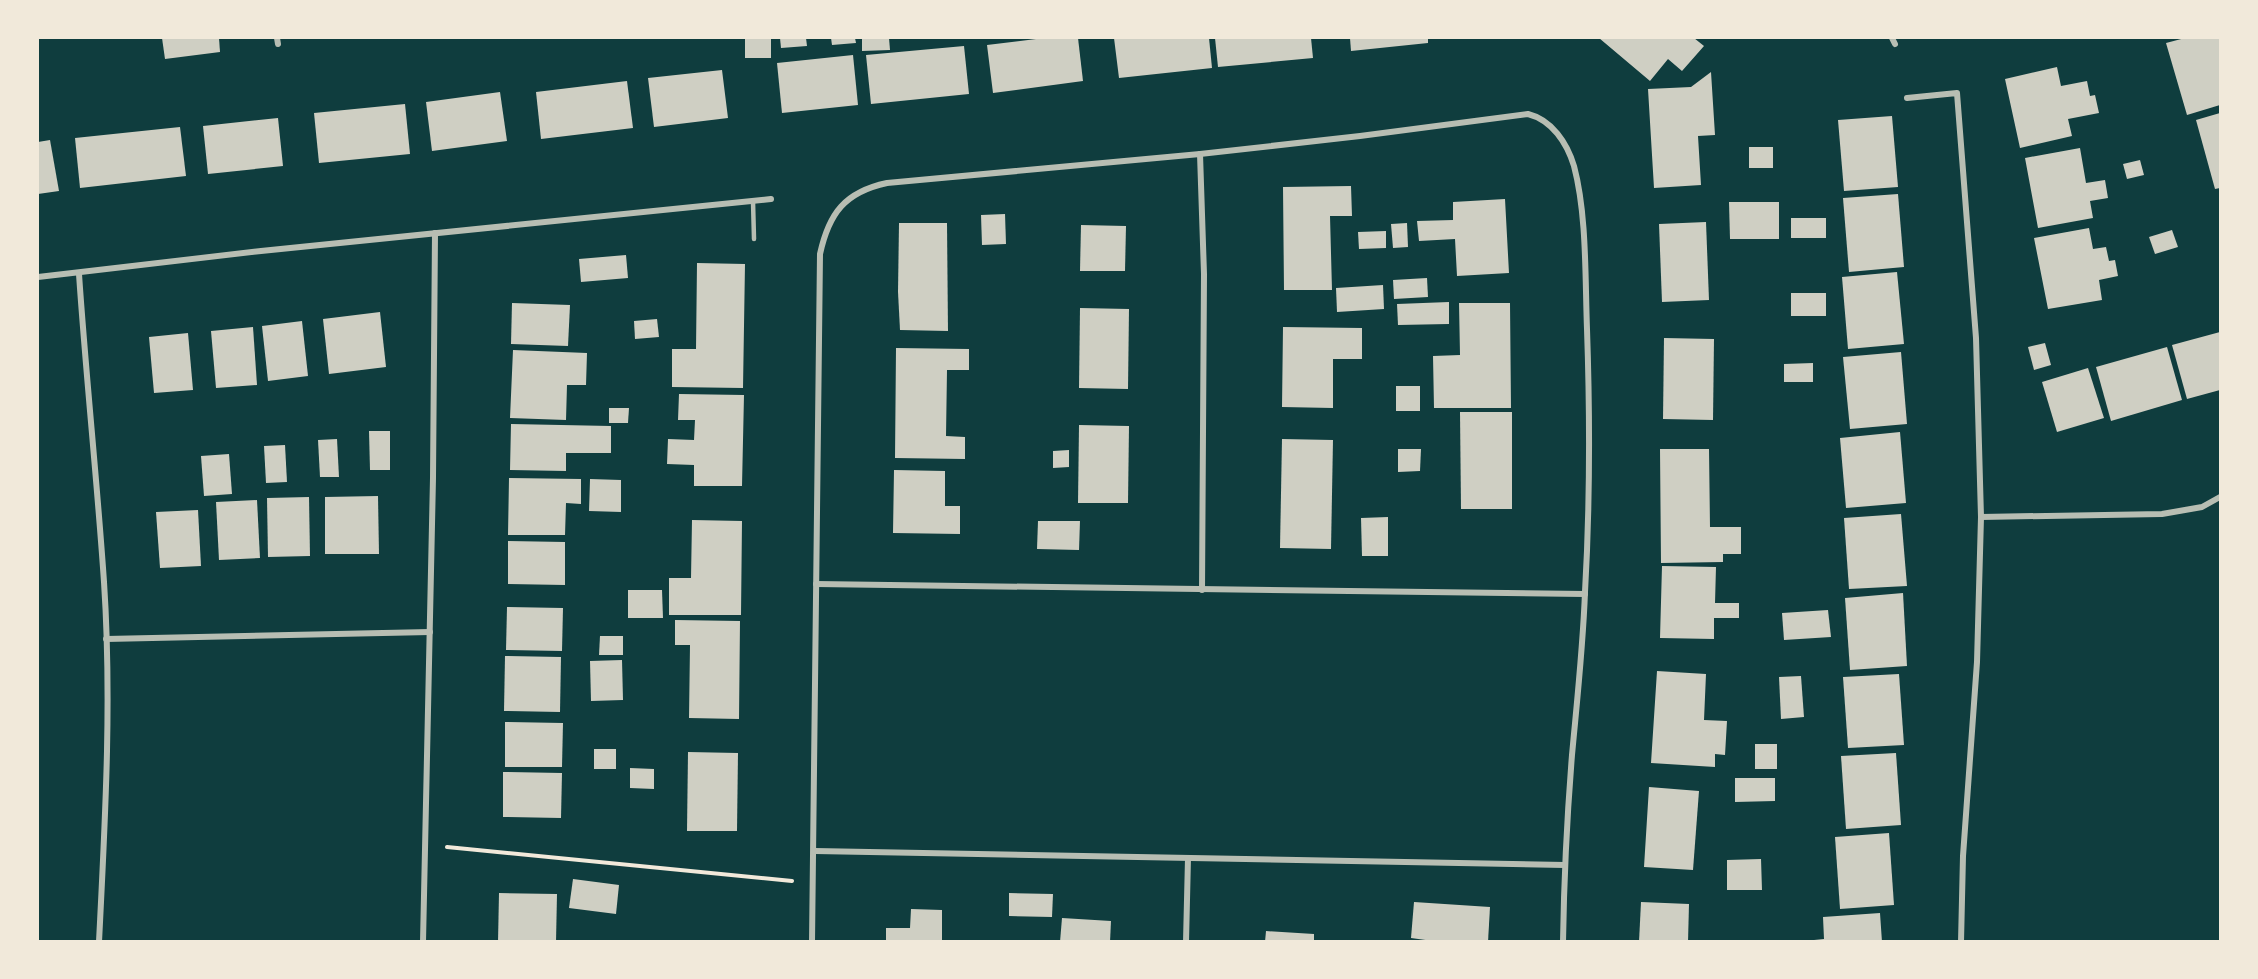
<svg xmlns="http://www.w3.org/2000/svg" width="2258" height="979" font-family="Cabin,sans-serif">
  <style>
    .building { fill: #cfcfc3 }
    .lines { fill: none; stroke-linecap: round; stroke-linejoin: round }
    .path { stroke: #f1e9da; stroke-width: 4 }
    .service { stroke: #b8beb3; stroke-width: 4.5 }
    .minor { stroke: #b8beb3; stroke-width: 6 }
  </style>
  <rect width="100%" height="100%" fill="#0f3d3e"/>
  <g class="building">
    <polygon points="162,38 219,38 220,52 165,59"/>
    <rect x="745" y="38" width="26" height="20"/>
    <polygon points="780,38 806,38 807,46 781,48"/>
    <polygon points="831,38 855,38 856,43 832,45"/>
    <polygon points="862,38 889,38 890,50 862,51"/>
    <polygon points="1044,38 1078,38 1083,81 993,93 987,45"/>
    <polygon points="1114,38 1209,38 1212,68 1119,78"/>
    <polygon points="1215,38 1311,38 1313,58 1218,67"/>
    <polygon points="1350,38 1428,38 1428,43 1351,51"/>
    <polygon points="1599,38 1694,38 1704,46 1682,71 1668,59 1650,81"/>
    <polygon points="2185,38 2220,38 2220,105 2187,115 2166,43"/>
    <polygon points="964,46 969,94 871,104 866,55"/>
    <polygon points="853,55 858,105 782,113 777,63"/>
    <polygon points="2057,67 2061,86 2087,81 2090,96 2095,95 2099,113 2068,119 2072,136 2020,148 2005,79"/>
    <polygon points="722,70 728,118 654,127 648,78"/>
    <polygon points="1711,72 1715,135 1698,136 1701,185 1654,188 1648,89 1691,87"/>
    <polygon points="627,81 633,128 541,139 536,92"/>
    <polygon points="500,92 507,141 432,151 426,102"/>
    <polygon points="405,104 410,154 319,163 314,113"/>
    <polygon points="2220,113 2220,188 2215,189 2196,120"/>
    <polygon points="1892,116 1898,187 1844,191 1838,120"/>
    <polygon points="278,118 283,166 208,174 203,126"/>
    <polygon points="180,127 186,176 80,188 75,138"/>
    <polygon points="50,140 59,191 38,194 38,142"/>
    <rect x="1749" y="147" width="24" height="21"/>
    <polygon points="2080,148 2086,183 2105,180 2108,198 2090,201 2093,218 2038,228 2025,158"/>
    <polygon points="2140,160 2144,175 2127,179 2123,164"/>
    <polygon points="1351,186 1352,216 1330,216 1332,290 1284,290 1283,187"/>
    <polygon points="1898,194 1904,267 1849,272 1843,198"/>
    <polygon points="1505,199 1509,273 1457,276 1455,239 1419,241 1417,221 1453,220 1453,202"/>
    <polygon points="1729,202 1779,202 1779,239 1730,239"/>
    <polygon points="1005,214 1006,244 982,245 981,215"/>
    <rect x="1791" y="218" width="35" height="20"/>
    <polygon points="1706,222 1709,300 1662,302 1659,224"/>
    <polygon points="899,223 947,223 948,331 900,330 898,292"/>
    <polygon points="1407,223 1408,247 1393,248 1391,224"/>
    <polygon points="1081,225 1126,226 1125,271 1080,271"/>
    <polygon points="2089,228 2093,249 2106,247 2109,261 2115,260 2118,276 2099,280 2102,300 2048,309 2034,238"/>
    <polygon points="2172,230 2178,247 2155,254 2149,237"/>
    <polygon points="1386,231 1386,248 1359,249 1358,232"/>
    <polygon points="626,255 628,278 581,282 579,259"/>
    <polygon points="697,263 745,264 743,388 672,387 672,349 696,349"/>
    <polygon points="1897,272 1904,344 1848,349 1842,277"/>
    <polygon points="1427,278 1428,297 1394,299 1393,280"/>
    <polygon points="1383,285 1384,309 1337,312 1336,288"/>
    <rect x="1791" y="293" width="35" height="23"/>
    <polygon points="1449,302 1449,324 1398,325 1397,304"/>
    <polygon points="512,303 570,305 568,346 511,344"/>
    <polygon points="1459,303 1510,303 1511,408 1434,408 1433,356 1460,355"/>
    <polygon points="1080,308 1129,309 1128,389 1079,388"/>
    <polygon points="380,312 386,367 329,374 323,319"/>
    <polygon points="657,319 659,337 635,339 634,321"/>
    <polygon points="302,321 308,376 268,381 262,326"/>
    <polygon points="253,327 257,385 216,388 211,331"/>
    <polygon points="1283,327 1362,328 1362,359 1333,359 1333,408 1282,407"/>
    <polygon points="2220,332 2220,390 2187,399 2172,345"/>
    <polygon points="188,333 193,390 154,393 149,337"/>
    <polygon points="1664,338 1714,339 1713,420 1663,419"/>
    <polygon points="2045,343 2051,365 2034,370 2028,347"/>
    <polygon points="2167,347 2182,400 2111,421 2096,367"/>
    <polygon points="896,348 969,349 969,370 947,370 946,436 965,437 965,459 895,458"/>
    <polygon points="513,350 587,353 586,385 567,385 566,420 510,418"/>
    <polygon points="1901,352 1907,424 1850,429 1843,357"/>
    <polygon points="1813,363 1813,382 1784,382 1784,364"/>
    <polygon points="2088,368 2104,418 2057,432 2042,382"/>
    <rect x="1396" y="386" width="24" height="25"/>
    <polygon points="679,394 744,395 742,486 694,486 694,465 667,464 668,439 694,440 695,420 678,420"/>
    <polygon points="609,408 629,408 628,423 609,423"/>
    <polygon points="1460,412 1512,412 1512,509 1461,509"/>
    <polygon points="511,424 611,426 611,453 566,453 566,471 510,470"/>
    <polygon points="1079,425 1129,426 1128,503 1078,503"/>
    <polygon points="369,431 390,431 390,470 370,470"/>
    <polygon points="1900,432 1906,503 1846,508 1840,438"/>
    <polygon points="337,439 339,477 320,477 318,440"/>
    <polygon points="1282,439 1333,440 1331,549 1280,548"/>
    <polygon points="285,445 287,482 266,483 264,446"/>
    <polygon points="1398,449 1421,449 1420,471 1398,472"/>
    <polygon points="1660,449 1709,449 1710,527 1741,527 1741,554 1723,554 1723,562 1661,563"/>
    <polygon points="1069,450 1069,467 1053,468 1053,451"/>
    <polygon points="229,454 232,494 204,496 201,456"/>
    <polygon points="894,470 945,471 945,506 960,506 960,534 893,533"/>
    <polygon points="509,478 581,479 581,504 566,503 565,535 508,535"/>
    <polygon points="590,479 621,480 621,512 589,511"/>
    <polygon points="378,496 379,554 325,554 325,497"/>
    <polygon points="309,497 310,556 268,557 267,498"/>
    <polygon points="257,500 260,558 219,560 216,502"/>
    <polygon points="198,510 201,566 160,568 156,512"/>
    <polygon points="1901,514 1907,586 1849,589 1844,518"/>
    <polygon points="1388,517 1388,556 1362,556 1361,518"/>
    <polygon points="692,520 742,521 741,615 669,615 669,578 691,578"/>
    <polygon points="1038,521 1080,521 1079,550 1037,549"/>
    <polygon points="508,541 565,542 565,585 508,584"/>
    <polygon points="1662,566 1716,567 1715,603 1739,603 1739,618 1714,618 1714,639 1660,638"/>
    <polygon points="628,590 662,590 663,618 628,618"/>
    <polygon points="1903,593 1907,666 1850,670 1845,598"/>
    <polygon points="507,607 563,608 562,651 506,650"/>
    <polygon points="1828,610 1831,637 1784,640 1782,613"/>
    <polygon points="675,620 740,621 739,719 689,718 690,645 675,645"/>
    <polygon points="600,636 623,636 623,655 599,655"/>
    <polygon points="505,656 561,657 560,712 504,711"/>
    <polygon points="622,660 623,700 591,701 590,661"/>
    <polygon points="1657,671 1706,674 1704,720 1727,721 1725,755 1715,754 1715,767 1651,763"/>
    <polygon points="1899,674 1904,745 1848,748 1843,677"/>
    <polygon points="1801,676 1804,717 1781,719 1779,677"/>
    <polygon points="505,722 563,723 562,767 505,767"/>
    <rect x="1755" y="744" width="22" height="25"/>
    <rect x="594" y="749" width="22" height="20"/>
    <polygon points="688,752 738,753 737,831 687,831"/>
    <polygon points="1896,753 1901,825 1846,829 1841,756"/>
    <polygon points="630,768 654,769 654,789 630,788"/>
    <polygon points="503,772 562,773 561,818 503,817"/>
    <polygon points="1735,778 1775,778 1775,801 1735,802"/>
    <polygon points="1649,787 1699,791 1693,870 1644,867"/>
    <polygon points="1889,833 1894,905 1840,909 1835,837"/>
    <polygon points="1761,859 1762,890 1727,890 1727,860"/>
    <polygon points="573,879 619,885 616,914 569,908"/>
    <polygon points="499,893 557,894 556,942 498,942"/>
    <polygon points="1009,893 1053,894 1052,917 1009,916"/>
    <polygon points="1414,902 1490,907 1488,942 1440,942 1411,938"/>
    <polygon points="1641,902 1689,904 1688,942 1639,942"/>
    <polygon points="911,909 942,910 942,942 886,942 886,928 910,928"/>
    <polygon points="1880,913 1882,942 1814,942 1814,940 1824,939 1823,917"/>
    <polygon points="1062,918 1111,921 1110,942 1060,942"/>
    <polygon points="1266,931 1314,934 1314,942 1265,942"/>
  </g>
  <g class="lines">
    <polyline class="path" points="447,847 792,881"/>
    <polyline class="service" points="753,201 754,239"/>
    <g class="minor">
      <polyline points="277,38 278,44"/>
      <polyline points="1892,38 1895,44"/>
      <polyline points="1907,98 1957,93 1976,338 1981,517 1977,662 1963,856 1961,942"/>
      <polyline points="1200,154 1204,274 1202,590"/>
      <path d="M79 274C86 377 97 479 104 582 112 702 105 822 99 942"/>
      <polyline points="38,277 261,251 771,199"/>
      <polyline points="1981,517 2162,514 2202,507 2220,497"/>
      <polyline points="816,584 1585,594"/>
      <polyline points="106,639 430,632"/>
      <polyline points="815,851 1565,865"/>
      <polyline points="423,942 433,478 435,233"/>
      <path d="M812 942 820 254C829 213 845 192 887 183L1200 154 1360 136 1528 114C1552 120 1567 143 1574 166 1587 215 1585 278 1587 329 1590 416 1590 505 1585 592 1583 647 1577 701 1572 755 1567 817 1564 879 1563 942"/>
      <polyline points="1186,942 1188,858"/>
    </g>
  </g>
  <rect width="2258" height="979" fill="none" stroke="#f1e9da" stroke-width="78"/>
</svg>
